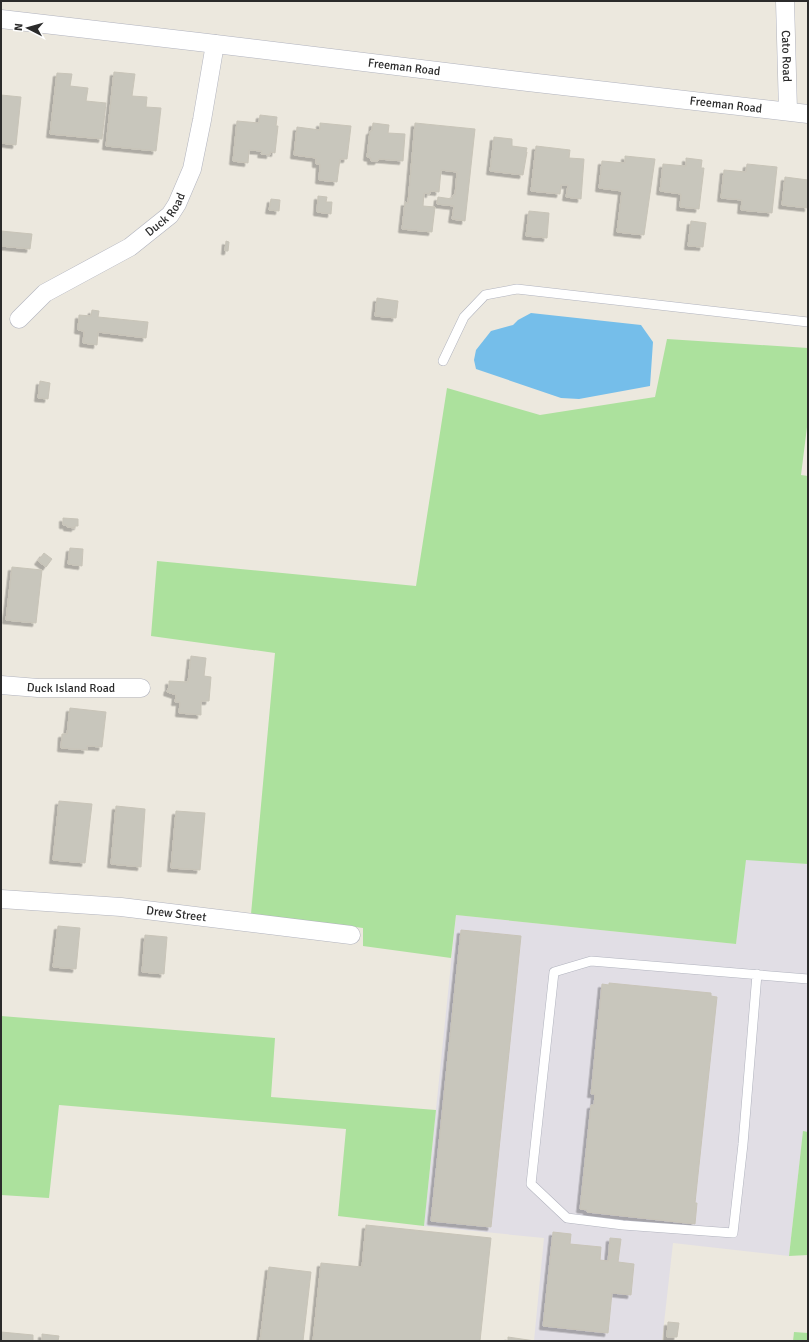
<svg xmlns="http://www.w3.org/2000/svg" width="809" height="1342" font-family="Signika,sans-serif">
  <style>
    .industrial { fill: #e1dee5 }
    .green { fill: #ace19d }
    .water { fill: #75beea }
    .building { fill: #c8c6bc; stroke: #c8c4b8; filter: url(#shadow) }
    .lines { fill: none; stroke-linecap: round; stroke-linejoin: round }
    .lane-casing { stroke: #b1b3be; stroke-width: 10 }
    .street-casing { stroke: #b1b3be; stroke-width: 19 }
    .lane { stroke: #fff; stroke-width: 9 }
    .street { stroke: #fff; stroke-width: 18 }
    .labels { text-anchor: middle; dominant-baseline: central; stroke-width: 4; stroke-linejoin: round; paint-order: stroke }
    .street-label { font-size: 12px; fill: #2b2b2b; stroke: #fff }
  </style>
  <defs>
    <filter id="shadow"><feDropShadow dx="-3.5" dy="3.5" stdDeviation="0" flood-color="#0004"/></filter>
  </defs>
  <rect width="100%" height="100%" fill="#ece8de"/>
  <polygon class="industrial" points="746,859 808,864 808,1132 803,1132 789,1256 673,1243 662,1341 534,1341 544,1238 424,1226 456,915 736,944"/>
  <g class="green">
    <polygon points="667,339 808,348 808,419 801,475 808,476 808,864 746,860 736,944 456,915 451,958 363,946 363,928 251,914 275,653 151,636 157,561 416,586 447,388 540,415 655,397"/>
    <polygon points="1,1016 275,1038 271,1097 436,1110 424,1226 338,1216 346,1129 59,1105 49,1198 1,1195"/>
    <polygon points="803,1131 808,1132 808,1255 789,1256"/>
    <polygon points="794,1332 808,1333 808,1341 793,1341"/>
  </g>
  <polygon class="water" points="531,313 641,325 653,342 650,386 579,399 561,398 476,369 474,360 476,350 491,331 513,325 518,320"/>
  <g class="building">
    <polygon points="114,72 135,74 132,96 147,97 146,107 161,108 156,151 106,146"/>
    <polygon points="57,73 72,74 70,86 88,88 86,101 106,103 102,139 50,134"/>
    <polygon points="1,95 21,97 16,145 1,143"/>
    <polygon points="260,115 277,117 276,126 278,126 275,153 270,152 270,155 261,154 262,151 249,150 248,163 233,161 237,121 259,123"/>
    <polygon points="320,123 351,126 347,159 340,159 337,182 319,180 320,164 316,164 316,158 294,155 297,127 320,130"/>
    <polygon points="373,123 389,125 388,133 405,134 403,161 379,159 378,161 371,161 371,158 367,157 370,131 372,131"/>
    <polygon points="415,123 475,129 465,221 452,219 454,206 437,204 438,197 452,199 453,195 455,195 457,172 441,170 439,192 430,191 430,194 424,193 423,206 435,207 432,232 402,229 405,202 408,203"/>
    <polygon points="494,137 512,139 512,146 527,148 526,152 527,152 523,175 490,171"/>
    <polygon points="536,146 570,150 569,158 584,159 581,199 566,197 568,185 561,185 560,194 531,191"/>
    <polygon points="625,156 655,159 644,235 617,232 622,191 599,188 602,161 625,163"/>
    <polygon points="686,158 702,160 701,168 704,168 699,209 680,207 681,194 660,191 663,164 686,166"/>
    <polygon points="747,164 777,167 772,213 741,210 742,200 721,198 724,170 746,172"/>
    <polygon points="785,177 808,180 808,208 782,205"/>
    <polygon points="318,196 327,197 326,202 332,202 331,214 317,212"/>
    <polygon points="271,199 280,200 279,211 269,210"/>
    <polygon points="529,211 549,213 547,238 526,236"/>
    <polygon points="691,221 706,223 703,247 688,246"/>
    <polygon points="1,231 32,234 30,249 1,246"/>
    <polygon points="226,241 229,242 228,251 225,251"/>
    <polygon points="377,298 398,301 396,318 375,316"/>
    <polygon points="92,310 99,311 98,317 148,322 146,338 98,332 97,345 83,343 84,331 78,330 79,315 91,316"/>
    <polygon points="40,381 50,383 48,399 38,398"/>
    <polygon points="63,518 78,519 78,526 75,526 75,528 67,527 67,525 63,525"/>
    <polygon points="70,548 83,549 82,566 68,564"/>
    <polygon points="44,553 52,559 46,567 38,561"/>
    <polygon points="12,567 42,570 36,623 6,620"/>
    <polygon points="191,656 206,658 204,676 211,677 209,701 201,701 201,715 179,713 180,702 175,702 176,695 167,692 168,688 169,688 169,681 188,682"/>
    <polygon points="70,708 106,712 102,747 87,746 87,750 61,748 62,734 67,734"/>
    <polygon points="59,801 92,804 85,863 53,860"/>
    <polygon points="116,806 145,809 141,867 111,864"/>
    <polygon points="176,811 205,813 200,870 171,868"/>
    <polygon points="58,926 80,928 76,969 53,967"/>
    <polygon points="461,930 521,936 491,1227 431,1221"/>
    <polygon points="145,935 167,937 164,974 142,972"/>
    <polygon points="609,983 711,993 711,996 717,997 695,1203 697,1203 695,1224 587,1212 587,1210 580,1209 591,1105 594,1105 595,1094 591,1094 602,984 609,985"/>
    <polygon points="366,1225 491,1238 480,1341 313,1341 321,1263 362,1267"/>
    <polygon points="553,1232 571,1234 570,1244 601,1247 600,1260 608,1261 610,1238 621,1239 618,1262 634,1264 631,1295 612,1293 608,1333 543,1326"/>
    <polygon points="269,1267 311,1272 303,1341 260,1341"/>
    <polygon points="668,1322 679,1323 677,1337 667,1337"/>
    <polygon points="1,1332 33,1335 33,1341 1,1341"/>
    <polygon points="42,1334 59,1336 58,1341 42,1341"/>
    <polygon points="508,1337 535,1341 508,1341"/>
  </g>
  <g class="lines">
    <g class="lane-casing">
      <g id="lane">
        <polyline points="443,361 464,317 485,295 517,289 808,322"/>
        <polyline points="757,974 743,1144 733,1233 623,1225 567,1218 531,1184 554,972 591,961 808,979"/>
      </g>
    </g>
    <g class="street-casing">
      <g id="street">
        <path id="s1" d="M785 1 788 111"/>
        <path id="s2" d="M1 19 199 42 528 82 808 114"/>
        <path id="s3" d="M19 319 45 293 130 247 170 215 177 204 192 169 202 120 215 44"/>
        <path id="s4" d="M1 685 38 688H141"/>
        <path id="s5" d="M1 899 121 907 351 935"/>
      </g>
    </g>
    <use href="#lane" class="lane"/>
    <use href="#street" class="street"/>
  </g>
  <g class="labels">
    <g class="street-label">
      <text stroke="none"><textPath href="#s1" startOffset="55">Cato Road</textPath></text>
      <text stroke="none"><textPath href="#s2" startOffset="406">Freeman Road</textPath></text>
      <text stroke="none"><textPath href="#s2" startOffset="730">Freeman Road</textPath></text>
      <text stroke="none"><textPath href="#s3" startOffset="182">Duck Road</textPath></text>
      <text stroke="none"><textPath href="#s4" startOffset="70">Duck Island Road</textPath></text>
      <text stroke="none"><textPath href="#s5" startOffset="176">Drew Street</textPath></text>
    </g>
  </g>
  <rect width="809" height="1342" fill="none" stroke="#2b2b2b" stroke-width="4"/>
  <g transform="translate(28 28) rotate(276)" stroke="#ffffff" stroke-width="3" paint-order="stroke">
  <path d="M0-3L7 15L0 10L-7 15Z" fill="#2b2b2b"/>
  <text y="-6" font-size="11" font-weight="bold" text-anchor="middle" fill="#2b2b2b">N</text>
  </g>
</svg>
